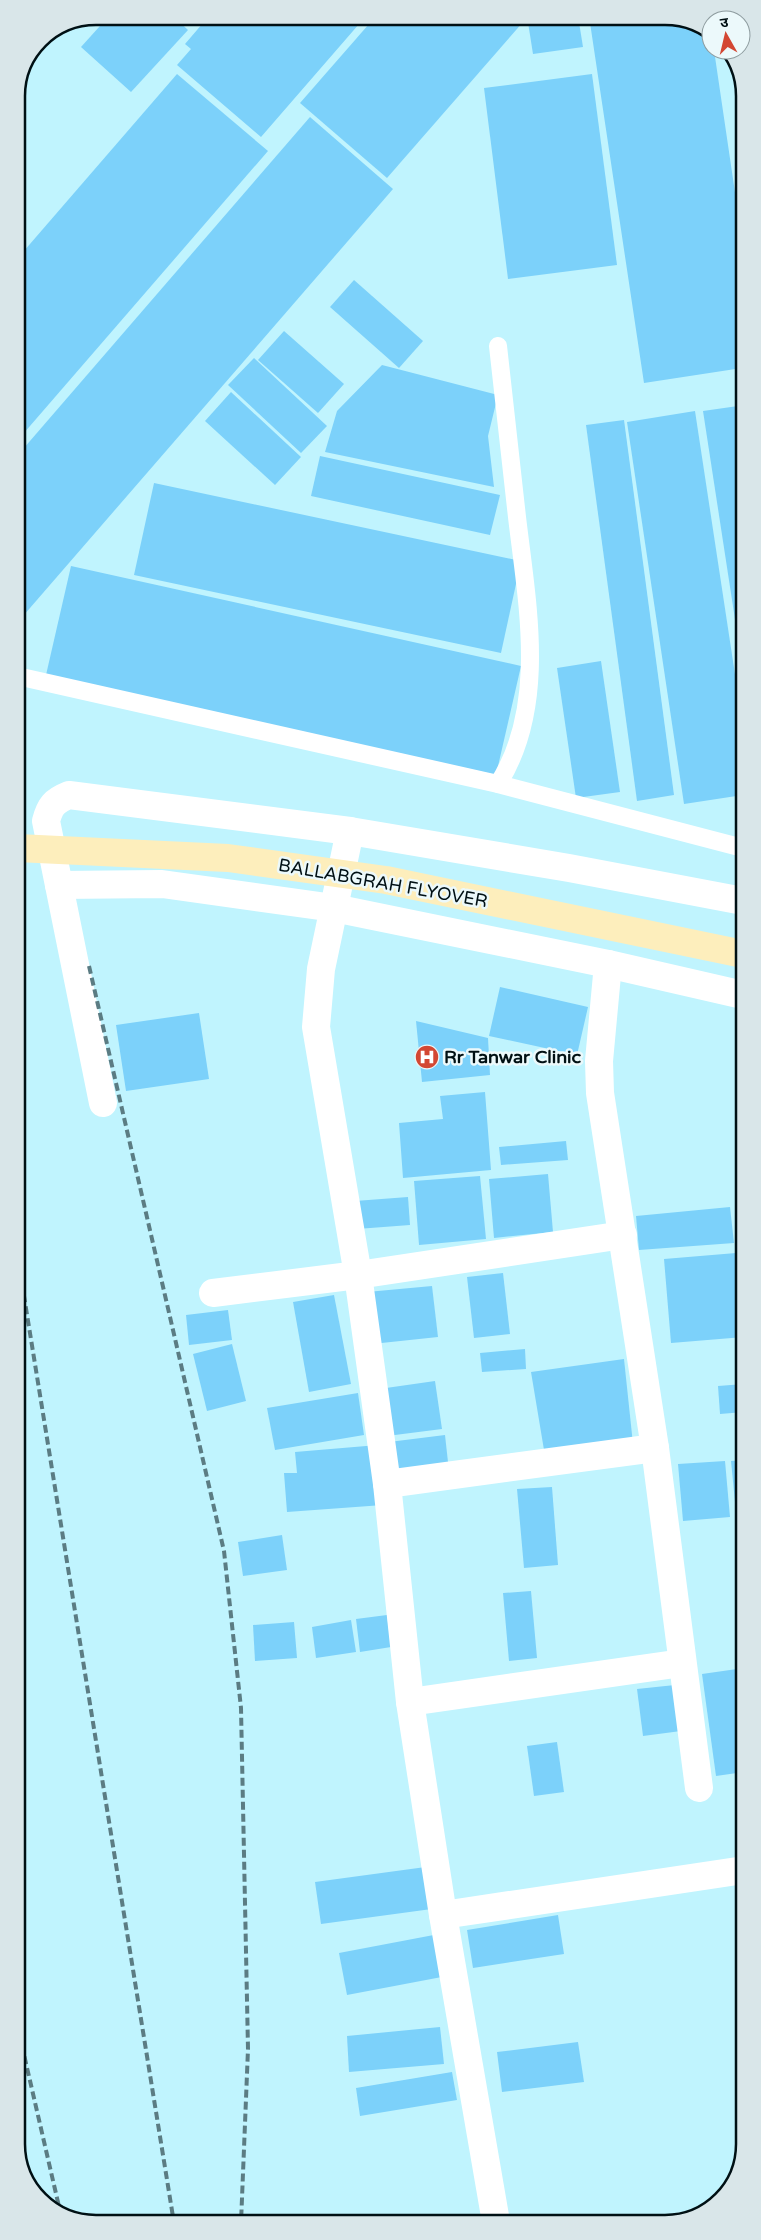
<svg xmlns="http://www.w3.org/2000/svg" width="761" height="2240" font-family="'Varela Round','Noto Sans Devanagari',sans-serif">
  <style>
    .building { fill: #7cd1fa }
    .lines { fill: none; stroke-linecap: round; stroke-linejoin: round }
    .lane { stroke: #fff; stroke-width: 18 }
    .street { stroke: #fff; stroke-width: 28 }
    .secondary { stroke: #fdeebc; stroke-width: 28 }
    .rail { stroke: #5b7c83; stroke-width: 4; stroke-dasharray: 8 4; stroke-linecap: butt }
    .labels { text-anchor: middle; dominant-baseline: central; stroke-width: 5; stroke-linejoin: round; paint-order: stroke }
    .street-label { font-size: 18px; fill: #001014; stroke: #ecf9fb }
    .poi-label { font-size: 18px; font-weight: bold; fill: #001014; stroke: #ecf9fb; text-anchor: start }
    .rim { fill: none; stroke: #001014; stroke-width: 2.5 }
  </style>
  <rect width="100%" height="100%" fill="#c0f4fe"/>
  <g class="building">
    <polygon points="109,16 173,16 188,30 131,92 81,47"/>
    <polygon points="209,16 366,16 261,137 177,65 191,49 185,44"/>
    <polygon points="376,16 517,16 523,22 387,178 300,103"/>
    <polygon points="527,16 578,16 583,47 533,54"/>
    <polygon points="589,16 670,16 711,33 711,50 714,50 742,240 742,368 644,383"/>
    <polygon points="731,58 742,76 742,125 741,125"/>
    <polygon points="177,74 268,151 17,441 17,259"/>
    <polygon points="592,74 617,265 508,279 484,88"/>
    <polygon points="310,117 393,189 17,623 17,456"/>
    <polygon points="354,280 423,341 399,368 330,307"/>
    <polygon points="284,331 344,384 318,413 258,360"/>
    <polygon points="254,358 327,426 301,453 228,385"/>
    <polygon points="382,365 498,395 488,436 494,487 325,452 337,411"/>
    <polygon points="231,392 301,457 275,485 205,421"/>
    <polygon points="738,406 743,434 742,665 703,411"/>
    <polygon points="695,411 743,727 743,795 684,804 627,422"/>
    <polygon points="624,420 674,795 637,801 586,425"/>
    <polygon points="320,456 500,495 490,535 311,496"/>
    <polygon points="154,483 521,561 501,653 134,575"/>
    <polygon points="71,566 521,666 496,775 46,675"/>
    <polygon points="601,661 620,792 576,798 557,668"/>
    <polygon points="500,987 588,1007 577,1055 489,1036"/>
    <polygon points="199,1013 209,1079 126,1091 116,1025"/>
    <polygon points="416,1021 488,1038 490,1075 422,1082"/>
    <polygon points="485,1092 491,1170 403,1178 399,1123 443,1119 440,1096"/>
    <polygon points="566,1141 568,1160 501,1165 499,1147"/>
    <polygon points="548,1174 553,1232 494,1238 489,1179"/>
    <polygon points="480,1176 486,1239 419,1245 414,1181"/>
    <polygon points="408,1197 410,1225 357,1229 355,1201"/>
    <polygon points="730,1207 734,1243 639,1250 636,1216"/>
    <polygon points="736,1253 744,1337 671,1343 664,1259"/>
    <polygon points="503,1273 510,1334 474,1338 467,1277"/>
    <polygon points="432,1286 438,1337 372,1344 367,1292"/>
    <polygon points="334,1295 351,1384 309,1392 293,1302"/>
    <polygon points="228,1310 232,1340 189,1345 186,1315"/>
    <polygon points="232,1344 246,1401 207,1411 193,1354"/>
    <polygon points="525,1349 526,1369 482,1372 480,1353"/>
    <polygon points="624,1359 633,1444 545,1456 531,1372"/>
    <polygon points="435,1381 442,1429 387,1436 379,1389"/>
    <polygon points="744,1384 744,1412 720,1414 718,1386"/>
    <polygon points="358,1393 364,1435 275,1450 267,1408"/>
    <polygon points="445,1435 449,1471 396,1479 389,1442"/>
    <polygon points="378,1445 383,1505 287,1512 284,1473 297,1473 295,1452"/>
    <polygon points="744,1460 744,1511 736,1512 731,1461"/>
    <polygon points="725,1461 730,1517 683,1521 678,1464"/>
    <polygon points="552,1487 558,1565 524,1568 517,1489"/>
    <polygon points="282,1535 287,1570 243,1576 238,1542"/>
    <polygon points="531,1591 537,1658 509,1661 503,1593"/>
    <polygon points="387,1615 391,1647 360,1652 356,1619"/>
    <polygon points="351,1620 356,1652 316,1658 312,1627"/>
    <polygon points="294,1622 297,1658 255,1661 253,1625"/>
    <polygon points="744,1668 744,1772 716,1776 702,1674"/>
    <polygon points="675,1685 681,1731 643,1736 637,1689"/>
    <polygon points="557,1742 564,1792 534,1796 527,1746"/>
    <polygon points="433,1866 439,1908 321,1924 315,1882"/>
    <polygon points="558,1915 564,1954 473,1968 467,1930"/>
    <polygon points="439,1934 447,1976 347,1995 339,1953"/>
    <polygon points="440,2027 444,2064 349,2072 347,2036"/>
    <polygon points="578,2042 584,2082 502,2092 497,2052"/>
    <polygon points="452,2072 457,2100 360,2116 356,2088"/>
  </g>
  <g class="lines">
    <g class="lane">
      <path d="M498 346C504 403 511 460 517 517 527 603 548 706 498 784"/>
      <polyline points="17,676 498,784 743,848"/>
    </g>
    <g class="street">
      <polyline points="350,831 321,969 316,1027 358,1275 387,1484 410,1702 443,1915 496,2222"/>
      <polyline points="59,885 162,884 334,908 608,964 743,995"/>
      <polyline points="608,964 599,1061 600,1093 655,1448 699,1788"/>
      <path d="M103 1103 46 821C50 806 54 801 69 795L350 831 569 868 743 901"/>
      <polyline points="213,1293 358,1275 623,1235"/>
      <polyline points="387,1484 655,1448"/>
      <polyline points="410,1702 682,1663"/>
      <polyline points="443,1915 744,1870"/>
    </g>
    <polyline class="secondary" points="17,848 228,858 386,880 743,954"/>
    <g class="rail">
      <polyline points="89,966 224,1551 241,1708 248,2049 241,2223"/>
      <polyline points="18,1259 174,2223"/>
      <polyline points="19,2033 60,2211"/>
    </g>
  </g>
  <defs>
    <g id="hospital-disc" transform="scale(1.25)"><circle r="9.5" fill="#d34733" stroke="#ecf9fb"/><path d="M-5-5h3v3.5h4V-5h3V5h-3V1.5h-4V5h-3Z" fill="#fff"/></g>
  </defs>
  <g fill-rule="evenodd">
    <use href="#hospital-disc" x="427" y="1057"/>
  </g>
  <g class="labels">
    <g class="street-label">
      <text transform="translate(383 883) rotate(10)">BALLABGRAH FLYOVER</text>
    </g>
    <g class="poi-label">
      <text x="444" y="1057">Rr Tanwar Clinic</text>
    </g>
  </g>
  <path d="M0 0H761V2240H0ZM96 25H665A71 71 0 0 1 736 96V2144A71 71 0 0 1 665 2215H96A71 71 0 0 1 25 2144V96A71 71 0 0 1 96 25Z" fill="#d9e6e9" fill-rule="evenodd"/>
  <path class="rim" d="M96 25H665A71 71 0 0 1 736 96V2144A71 71 0 0 1 665 2215H96A71 71 0 0 1 25 2144V96A71 71 0 0 1 96 25Z"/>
  <g transform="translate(726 35) rotate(352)"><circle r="24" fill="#ecf9fb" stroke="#8e9c9f"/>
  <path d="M0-4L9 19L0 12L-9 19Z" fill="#d34733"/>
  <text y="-8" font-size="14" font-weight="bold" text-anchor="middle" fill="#001014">उ</text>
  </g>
</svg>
